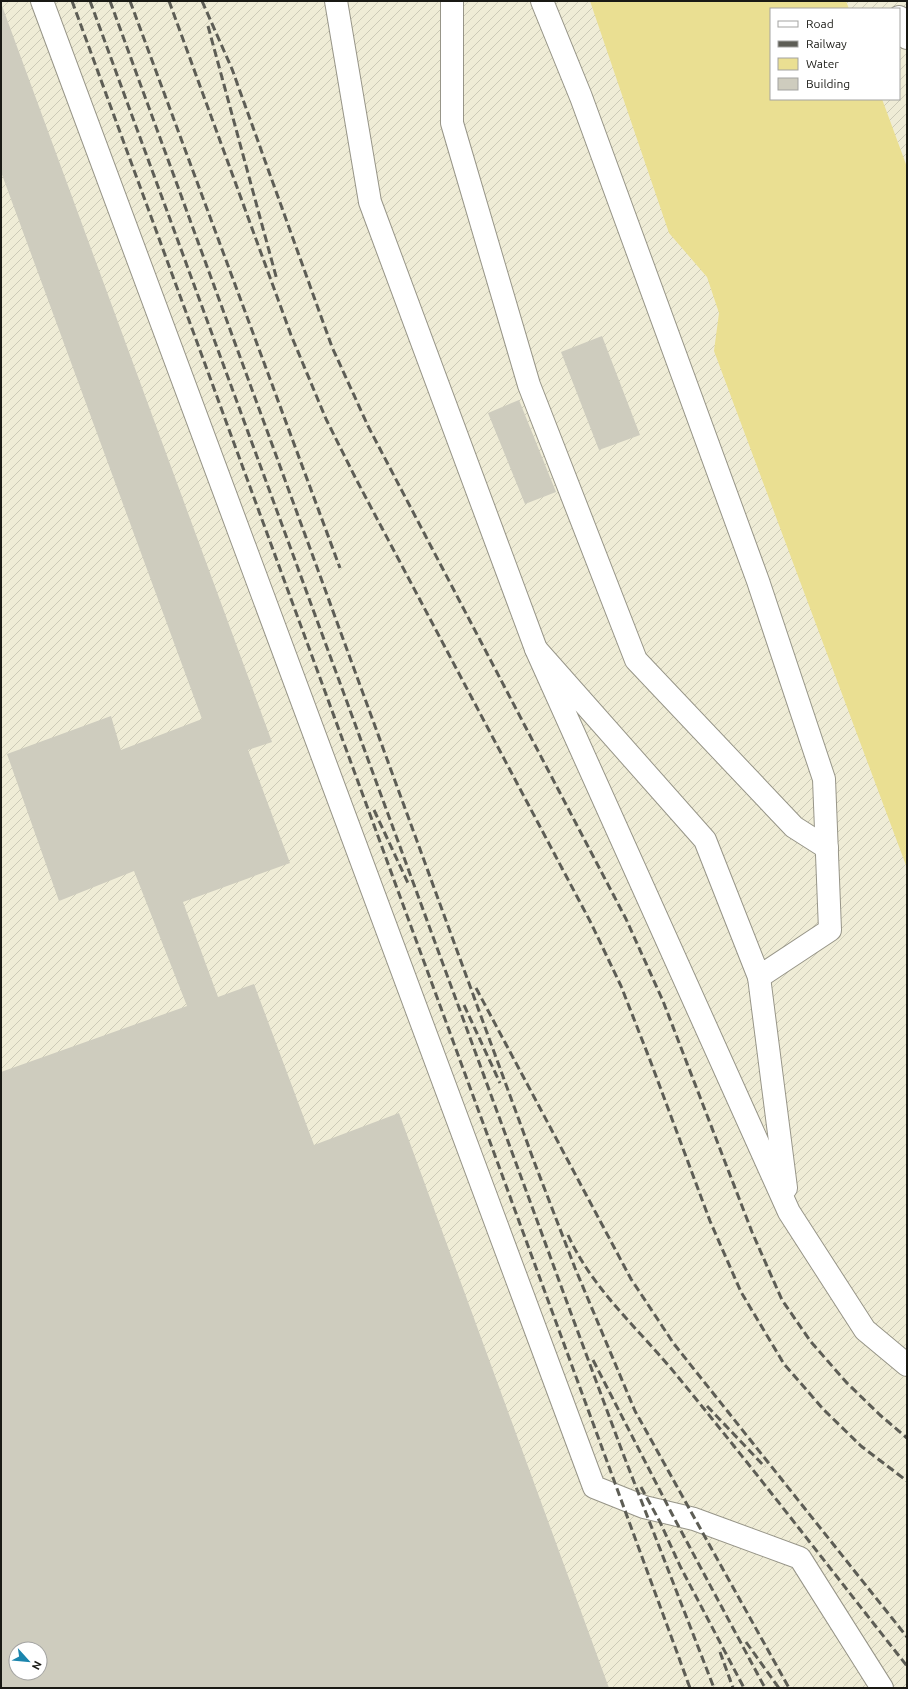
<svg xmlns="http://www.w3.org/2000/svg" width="908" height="1689" font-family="Ubuntu,sans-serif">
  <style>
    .industrial { fill: url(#industrial-furrows); fill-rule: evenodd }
    .water { fill: #eadf92 }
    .building { fill: #ceccbe; fill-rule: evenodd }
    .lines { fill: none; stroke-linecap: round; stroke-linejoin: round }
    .minor-casing { stroke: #979588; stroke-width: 24 }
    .minor { stroke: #fff; stroke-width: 22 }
    .rail { stroke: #5d5d55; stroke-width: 3; stroke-dasharray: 8 4; stroke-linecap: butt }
  </style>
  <defs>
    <pattern id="industrial-furrows" width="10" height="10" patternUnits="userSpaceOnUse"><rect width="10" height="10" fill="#efecd6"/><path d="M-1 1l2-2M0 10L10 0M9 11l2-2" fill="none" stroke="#cccab7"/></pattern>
  </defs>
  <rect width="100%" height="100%" fill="#f8f6e7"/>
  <path class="industrial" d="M1 1H907V1688H1ZM771 9H899V99H771ZM16 1649H40V1673H16Z"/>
  <polygon class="water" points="590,1 846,1 849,9 771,9 771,99 882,99 907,167 907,868 714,351 719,313 707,277 669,233"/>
  <g class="building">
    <path d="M1 3 272 742 248 750 290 863 183 902 218 997 254 984 314 1145 399 1113 609 1688H1V1072L187 1006 134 871 59 901 7 754 111 716 121 750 202 719 1 172ZM16 1649H40V1673H16Z"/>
    <polygon points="602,336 640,435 599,450 561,352"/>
    <polygon points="519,400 556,492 525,504 488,413"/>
  </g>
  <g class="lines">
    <g class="minor-casing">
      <g id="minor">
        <polyline points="42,1 594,1487 644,1507 694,1519 800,1558 882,1688"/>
        <polyline points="336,1 370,202 536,649"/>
        <polyline points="452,1 452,123 529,385 636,660 794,827 827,848"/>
        <polyline points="542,1 581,97 758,581 824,779 830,930 759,977 705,840 536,649 789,1212 865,1330 907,1365"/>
        <polyline points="899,17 907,38"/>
        <polyline points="759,977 786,1188"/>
      </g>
    </g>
    <use href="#minor" class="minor"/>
    <g class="rail">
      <polyline points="72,1 690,1688"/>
      <polyline points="90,1 572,1316 622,1451 714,1688"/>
      <polyline points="110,1 535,1164 575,1268 635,1411 789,1688"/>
      <polyline points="130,1 340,568"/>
      <polyline points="169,1 291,335 326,419 356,479 591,923 621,986 650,1060 710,1221 741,1292 784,1364 824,1410 861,1446 907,1481"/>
      <polyline points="202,1 232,69 332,347 368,426 626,919 663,1001 752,1232 782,1300 811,1342 847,1383 880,1415 907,1438"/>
      <polyline points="208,26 277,280"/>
      <polyline points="374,810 408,883"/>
      <polyline points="476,988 631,1279 674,1344 907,1637"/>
      <polyline points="464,1005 500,1083"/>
      <path d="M568 1235C591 1286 633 1324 669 1366 750 1464 828 1566 907 1666"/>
      <polyline points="593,1360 672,1514 765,1688"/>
      <polyline points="707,1406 765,1467"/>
      <polyline points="641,1487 660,1522 680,1566 744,1688"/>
      <polyline points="746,1642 779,1688"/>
      <polyline points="720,1652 733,1688"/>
    </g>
  </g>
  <rect width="908" height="1689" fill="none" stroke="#191914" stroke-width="4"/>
  <rect x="770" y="8" width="130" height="92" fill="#ffffff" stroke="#a3a3a1"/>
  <rect x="778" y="21" width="20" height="6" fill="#ffffff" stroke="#a3a3a1"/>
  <text x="806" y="28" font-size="12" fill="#191914">Road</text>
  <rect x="778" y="41" width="20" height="6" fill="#5d5d55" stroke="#a3a3a1"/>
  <text x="806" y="48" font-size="12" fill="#191914">Railway</text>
  <rect x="778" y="58" width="20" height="12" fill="#eadf92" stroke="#a3a3a1"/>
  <text x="806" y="68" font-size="12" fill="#191914">Water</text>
  <rect x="778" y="78" width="20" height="12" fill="#ceccbe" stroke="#a3a3a1"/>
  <text x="806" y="88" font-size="12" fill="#191914">Building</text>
  <g transform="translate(28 1661) rotate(117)"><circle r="19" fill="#ffffff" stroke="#a3a3a1"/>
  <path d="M0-3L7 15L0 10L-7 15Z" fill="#1b85ad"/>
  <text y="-6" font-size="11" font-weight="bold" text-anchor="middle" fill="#191914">N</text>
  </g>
</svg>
